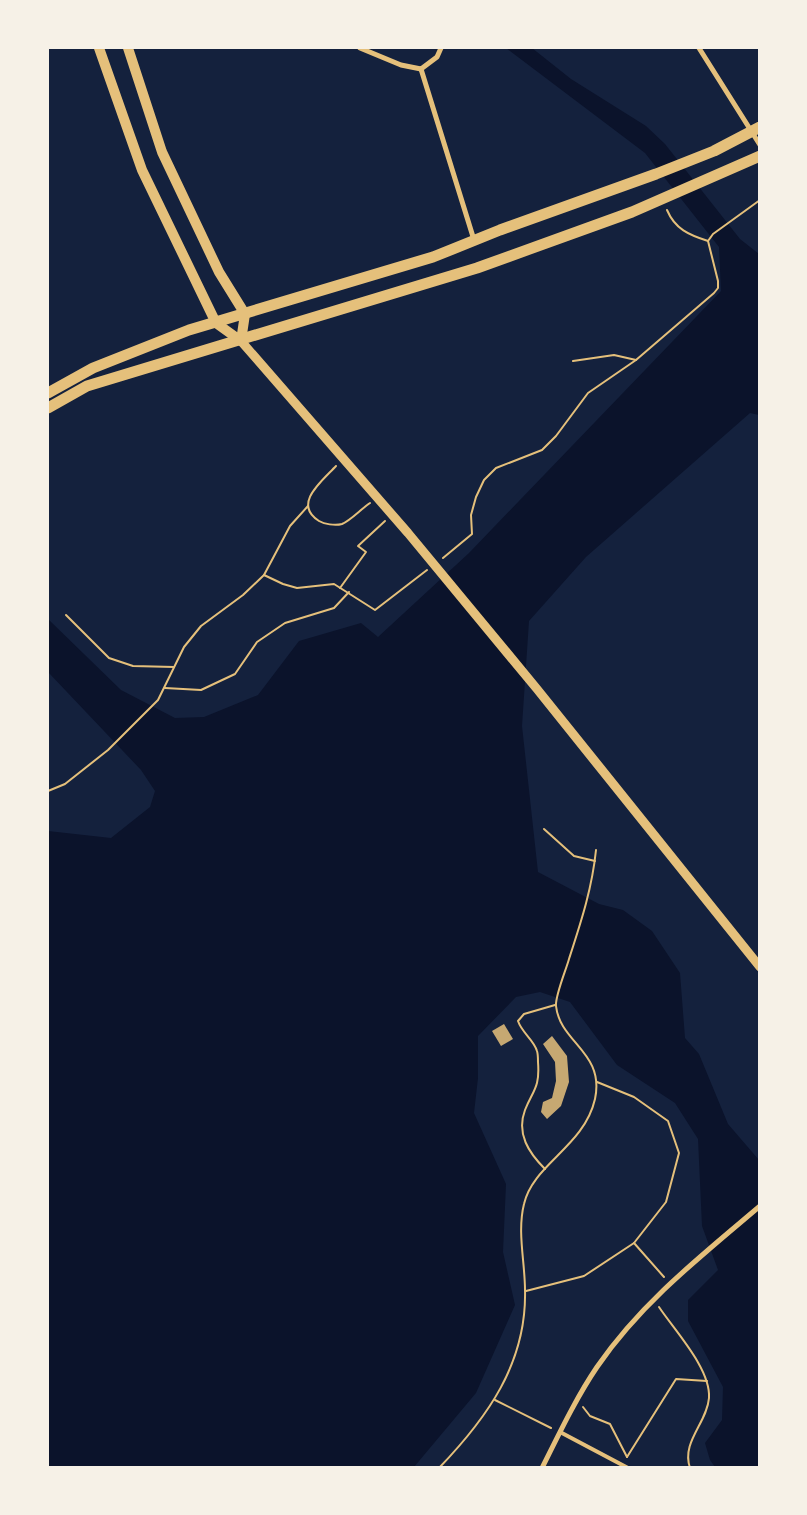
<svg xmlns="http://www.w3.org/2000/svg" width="807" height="1515" font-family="Ubuntu,sans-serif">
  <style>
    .water { fill: #0b132b }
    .building { fill: #c6a872 }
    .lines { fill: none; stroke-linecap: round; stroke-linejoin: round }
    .path { stroke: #e5c07b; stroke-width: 2 }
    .service { stroke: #e5c07b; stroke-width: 4 }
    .minor { stroke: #e5c07b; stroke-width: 5 }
    .tertiary { stroke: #e5c07b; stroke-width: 9 }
    .secondary { stroke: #e5c07b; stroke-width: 10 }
    .primary { stroke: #e5c07b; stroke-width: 11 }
  </style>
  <rect width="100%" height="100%" fill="#14213d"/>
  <polygon class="water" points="506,48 532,48 571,79 646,126 665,144 740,239 759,254 759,415 750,413 586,557 529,621 522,726 538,872 599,904 623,910 652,931 680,973 685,1038 699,1054 728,1124 759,1160 759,1467 715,1467 710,1460 705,1443 722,1420 723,1387 688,1321 688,1300 718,1270 702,1226 698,1139 675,1103 617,1065 570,1002 540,992 516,997 478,1036 478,1078 474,1113 506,1184 503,1252 515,1305 476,1393 414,1467 48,1467 48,831 111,838 150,807 155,791 141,770 48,672 48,619 121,690 175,718 204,717 258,695 299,641 361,623 378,637 469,553 721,291 719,247 645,153"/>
  <g class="building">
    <polygon points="504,1024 513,1039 501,1046 492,1031"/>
    <polygon points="552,1036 567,1056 569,1082 561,1106 547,1119 541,1112 543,1102 552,1098 556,1081 555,1062 543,1044"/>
  </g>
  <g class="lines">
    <g class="path">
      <path d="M667 210C675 229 689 235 708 241"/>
      <polyline points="573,361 614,355 636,360"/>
      <path d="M336 466C322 481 292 504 319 521 324 524 335 526 342 524 351 520 361 509 370 503"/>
      <polyline points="443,558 472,534 471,515 476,497 484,480 496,468 542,450 556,436 588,393 636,360 714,293 718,288 718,281 708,241 713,234 760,200"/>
      <polyline points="264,575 290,526 308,506"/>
      <polyline points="340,588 366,552 358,546 385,521"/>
      <polyline points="66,615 109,658 133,666 174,667"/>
      <polyline points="165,688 201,690 235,674 257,642 285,623 334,608 349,592"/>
      <polyline points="48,791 65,784 108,750 158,700 184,647 201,626 243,595 264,575 283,584 297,588 334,584 375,610 427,570"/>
      <polyline points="544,829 574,856 595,861"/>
      <path d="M545 1169C529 1153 516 1134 525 1110 533 1090 540 1088 538 1062 538 1059 538 1054 537 1051 534 1040 522 1033 518 1021L524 1014 555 1005"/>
      <polyline points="634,1243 664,1277"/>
      <polyline points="526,1291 584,1276 634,1243 666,1202 679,1153 668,1121 634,1097 597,1082"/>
      <path d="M659 1307C675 1331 711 1369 709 1398 707 1423 681 1442 690 1468"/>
      <polyline points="495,1400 551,1428"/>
      <polyline points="583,1407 590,1416 610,1424 627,1457"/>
      <polyline points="627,1457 676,1379 707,1381"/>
      <path d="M439 1468C487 1418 527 1363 525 1290 525 1262 517 1232 524 1204 533 1164 584 1147 595 1099 605 1052 560 1043 556 1006 555 996 566 970 569 959 581 922 592 889 596 850"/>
    </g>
    <polyline class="service" points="560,1432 628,1468"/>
    <g class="minor">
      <polyline points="360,48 401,65 421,69 437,57 441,48"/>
      <polyline points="699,48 760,145"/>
      <polyline points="421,69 474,240"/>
      <path d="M542 1468C559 1434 576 1398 597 1367 641 1303 701 1256 760 1206"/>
    </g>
    <polyline class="tertiary" points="241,341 408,533 537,689 760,967"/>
    <polyline class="secondary" points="99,48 142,170 216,323 241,341 245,314 219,272 162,152 128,48"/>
    <g class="primary">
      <polyline points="48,393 93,368 189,330 433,257 500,230 656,174 714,151 760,127"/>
      <polyline points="48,408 87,386 477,268 632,212 760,156"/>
    </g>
  </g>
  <rect width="807" height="1515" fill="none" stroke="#f6f1e7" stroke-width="98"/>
</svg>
